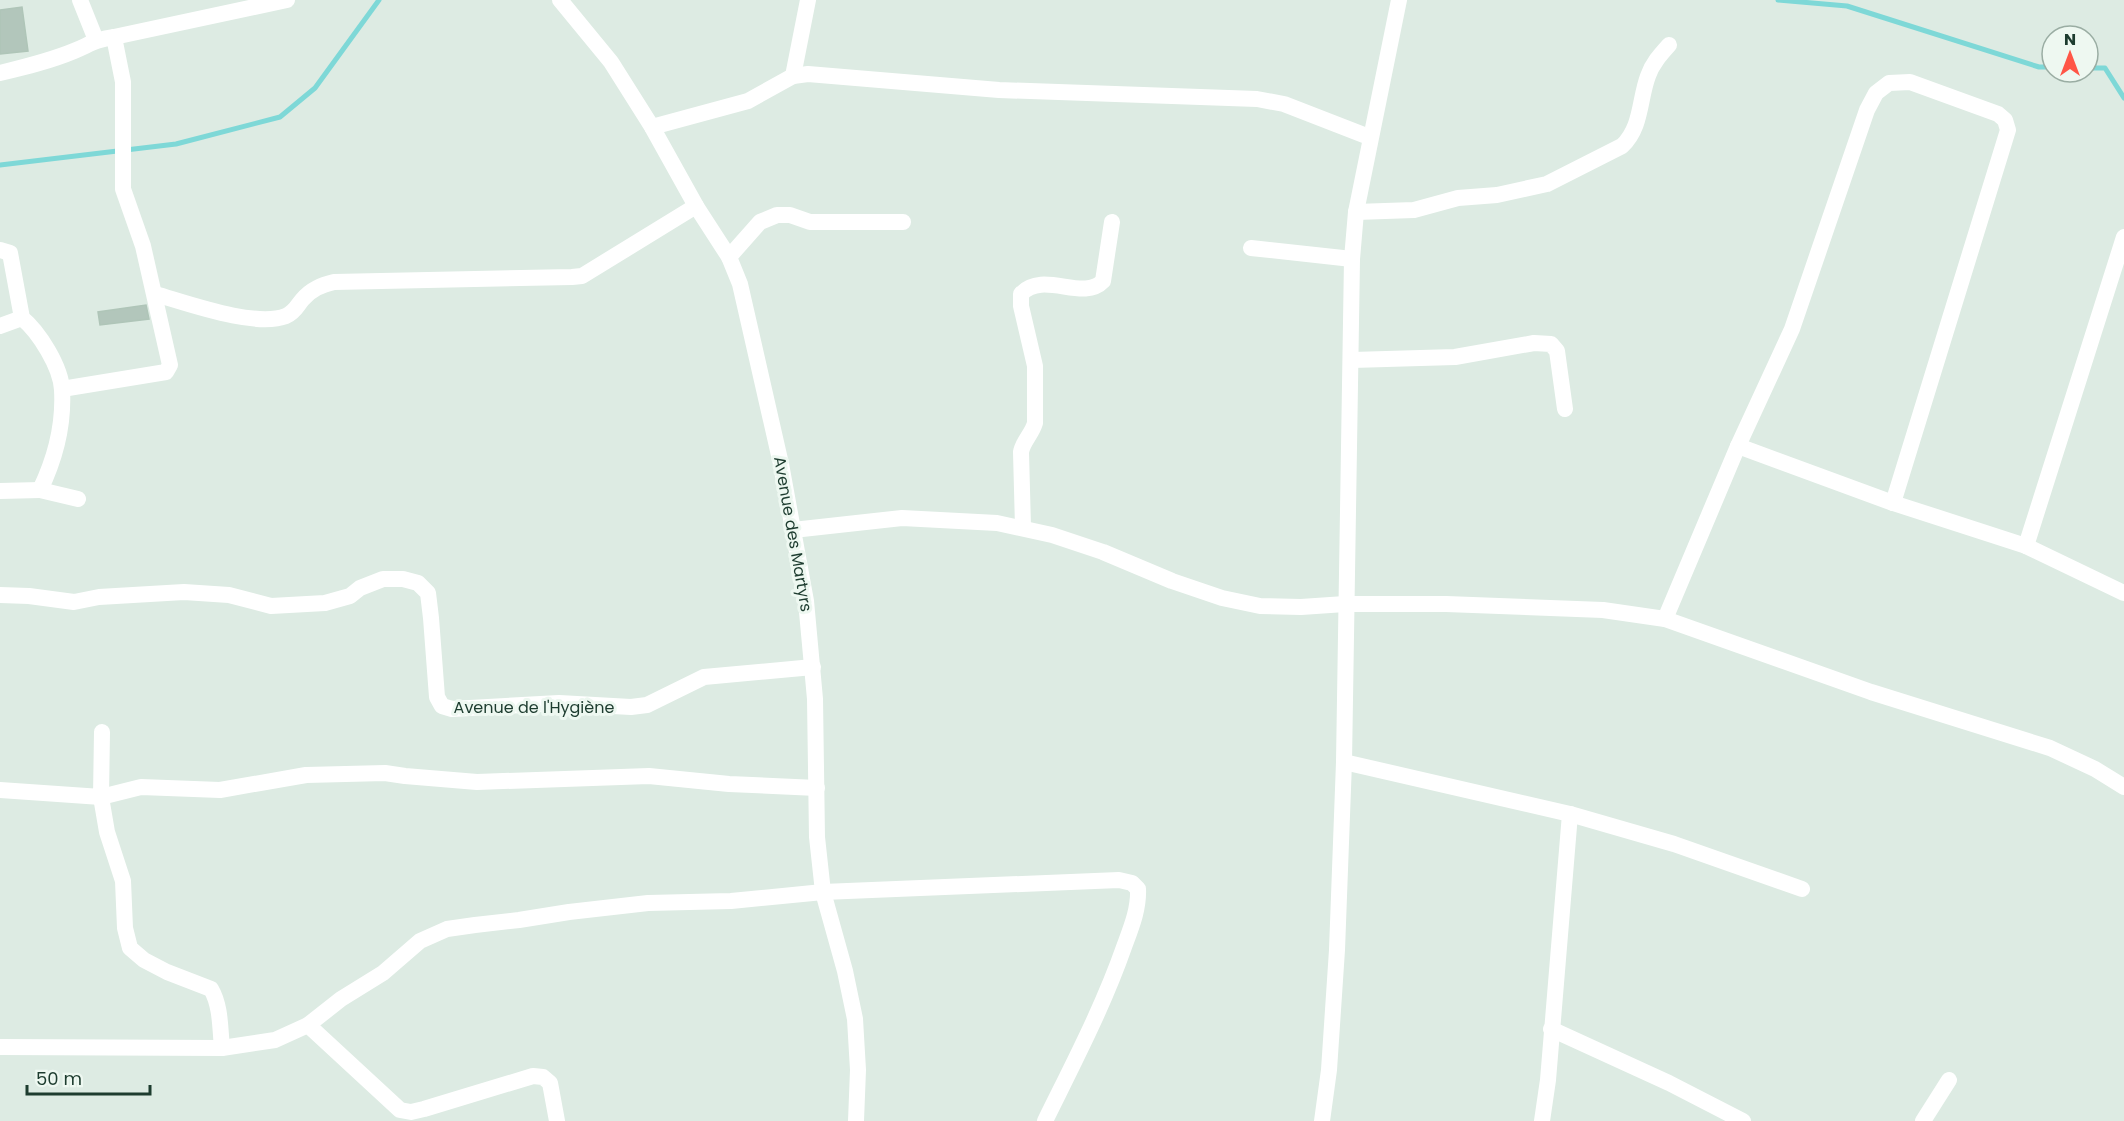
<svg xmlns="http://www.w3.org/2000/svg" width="2124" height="1121" font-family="Poppins,sans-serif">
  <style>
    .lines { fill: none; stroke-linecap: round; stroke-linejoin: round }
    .stream { stroke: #7ed8d7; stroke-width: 5 }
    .building { fill: #b2c6bb; stroke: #afc5b8; stroke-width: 1.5 }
    .street { stroke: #fff; stroke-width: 16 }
    .labels { text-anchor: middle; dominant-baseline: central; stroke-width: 6; stroke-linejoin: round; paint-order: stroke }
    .street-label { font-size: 16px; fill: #1d3c2f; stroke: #eef8f1 }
  </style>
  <rect width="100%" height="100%" fill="#ddebe3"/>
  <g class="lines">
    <g class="stream">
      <polyline points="1778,0 1847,6 2039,67 2052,67"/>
      <polyline points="2088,68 2105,68 2124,98"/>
      <polyline points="0,165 176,144 280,117 315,88 379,0"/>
    </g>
  </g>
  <g class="building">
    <polygon points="22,7 28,51 0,54 0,10"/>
    <polygon points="146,305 149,319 100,325 98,312"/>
  </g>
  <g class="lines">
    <g class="street">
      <polyline points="80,0 96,40"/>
      <polyline points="560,0 611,62 652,127 696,206 729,257 740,284 781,464 806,601 815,699 817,837 823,892 845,971 855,1019 858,1070 856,1121"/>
      <path d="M0 73C25 67 50 61 74 51 91 44 94 40 114 37L287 0"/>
      <polyline points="793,76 808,0"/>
      <polyline points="652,127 748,101 793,76 808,74 999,90 1257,99 1284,104 1369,137"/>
      <path d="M1356 212 1414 210 1458 198 1497 195 1547 184 1622 146C1642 127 1639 100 1648 76 1652 64 1660 55 1669 45"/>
      <polyline points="1251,248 1352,259"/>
      <path d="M0 250 10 253 22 318C39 332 61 367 62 390 64 425 55 459 40 490L78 499"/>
      <polyline points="729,257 760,222 777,215 790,215 810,222 903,222"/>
      <path d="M155 294C187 303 255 328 286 316 295 312 297 306 302 300 311 289 322 285 334 282L572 277 582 276 696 206"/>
      <polyline points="0,326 22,318"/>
      <polyline points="1352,360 1455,357 1534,343 1551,344 1557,351 1565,409"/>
      <polyline points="62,389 166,372 170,365 143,246 123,189 123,82 114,37"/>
      <polyline points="1738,446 1893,503 2026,546 2124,593"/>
      <polyline points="0,491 40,490"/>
      <path d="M1023 527 1021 452C1023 441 1032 434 1035 423V366L1021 306V294C1043 270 1083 302 1103 281L1112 222"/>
      <polyline points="793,530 902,518 997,523 1052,535 1103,552 1172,581 1222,598 1260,606 1301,607 1345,604 1446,604 1603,610 1665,619 1871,692 2050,748 2095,769 2124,787"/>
      <polyline points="2026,546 2124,237"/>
      <polyline points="0,595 29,596 74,602 99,597 184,592 229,595 271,606 325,603 350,596 360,588 383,579 403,579 418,583 428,593 431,618 437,697 442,706 452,709 559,703 631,707 647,705 704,677 813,667"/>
      <polyline points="1665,619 1738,446 1792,329 1867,110 1876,93 1889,83 1910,82 1998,114 2005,120 2008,130 1893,503"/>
      <polyline points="1344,762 1570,814 1674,844 1802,889"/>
      <polyline points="0,790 101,797 102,732"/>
      <polyline points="308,1025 400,1110 411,1112 424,1109 533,1076 543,1077 550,1083 557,1121"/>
      <polyline points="1551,1029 1669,1083 1743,1121"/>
      <path d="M0 1047 222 1048 275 1040 308 1025 341 999 383 973 420 941 447 929 475 925 519 920 569 912 648 903 731 901 823 892 1119 880 1132 883 1138 889C1139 909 1131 928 1124 947 1103 1007 1073 1064 1045 1121"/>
      <path d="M222 1048C220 1029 221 1006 211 989L167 972 144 960 130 948 125 928 123 881 107 832 101 797 141 787 220 790 306 775 385 773 405 776 477 782 649 776 729 784 817 788"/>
      <polyline points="1322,1121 1329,1070 1337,950 1344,762 1352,259 1356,212 1399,0"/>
      <polyline points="1542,1121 1548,1080 1570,814"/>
      <polyline points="1923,1121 1949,1080"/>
    </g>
  </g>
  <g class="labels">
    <g class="street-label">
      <text transform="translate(793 534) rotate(80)">Avenue des Martyrs</text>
      <text x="534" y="707">Avenue de l'Hygiène</text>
    </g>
  </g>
  <g transform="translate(2070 54)"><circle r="28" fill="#eef8f1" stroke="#9aada3" stroke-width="1.5"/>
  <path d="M0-4.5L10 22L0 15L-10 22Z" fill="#ff5647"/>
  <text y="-9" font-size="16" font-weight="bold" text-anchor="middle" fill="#1d3c2f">N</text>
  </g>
  <path d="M27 1085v9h123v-9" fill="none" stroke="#1d3c2f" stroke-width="3"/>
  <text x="36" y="1085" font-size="18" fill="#1d3c2f" stroke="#eef8f1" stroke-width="4.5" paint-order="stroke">50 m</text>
</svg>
